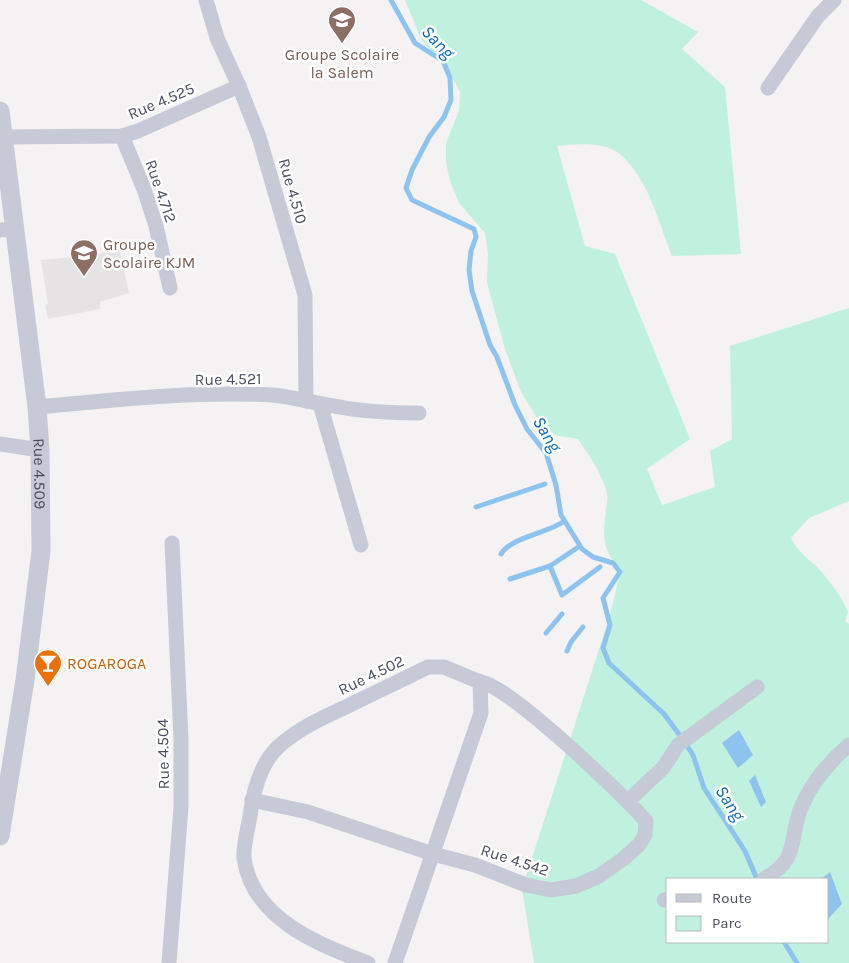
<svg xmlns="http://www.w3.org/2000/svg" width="849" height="963" font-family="Karla,sans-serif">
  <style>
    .education { fill: #e5e3e4 }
    .green { fill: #c0f1df; fill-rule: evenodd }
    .water { fill: #8cc4ef }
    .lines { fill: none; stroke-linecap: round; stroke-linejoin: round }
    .stream { stroke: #8cc4ef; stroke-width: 5 }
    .minor { stroke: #c5cad6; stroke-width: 15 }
    .tertiary { stroke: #c5cad6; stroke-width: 19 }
    .labels { text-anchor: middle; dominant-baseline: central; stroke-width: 5; stroke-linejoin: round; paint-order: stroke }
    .education-label { font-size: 16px; fill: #785e54; stroke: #fff }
    .street-label { font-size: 16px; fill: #494f60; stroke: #fff }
    .food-label { font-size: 16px; fill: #c56008; stroke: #fff; text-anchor: start }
    .water-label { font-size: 18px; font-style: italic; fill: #0868b3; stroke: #fff }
  </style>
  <rect width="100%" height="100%" fill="#f4f2f2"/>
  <polygon class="education" points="115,244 116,249 119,248 129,293 100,302 100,309 48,319 45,305 48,304 41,260 95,255 109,251 108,246"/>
  <path class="green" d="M405 0H641L698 32 682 49 725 87 741 254 672 256C659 223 648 178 620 154 604 141 575 144 557 146L585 246 615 254 690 439 647 469 662 505 715 487 710 451 732 439 730 346 849 308V501L809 518 791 538C798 551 807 558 817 567 827 577 844 600 848 612L845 621 849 624V963H534L522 889 610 615 621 569C601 550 603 535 606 509 607 504 608 498 607 494 603 474 589 456 578 439L554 435 541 424 521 392 505 349 487 283 488 254 485 233 459 203 450 181 446 162V143L459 111 460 92 451 75 421 39ZM668 879H828V942H668Z"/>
  <g class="water">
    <polygon points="739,730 753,755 738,768 722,743"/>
    <polygon points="755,775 766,802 761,807 749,781"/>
    <polygon points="830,872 842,904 828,919 828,879 821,879"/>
  </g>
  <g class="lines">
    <g class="stream">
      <polyline points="391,0 415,43 443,61 450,78 451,100 444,117 429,137 412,170 406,188 412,200 474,229 476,237 471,251 469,270 472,291 490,345 497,357 515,405 527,429 546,453 556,485 561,515 582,549 593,557 613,563 620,572 603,598 610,625 603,648 609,663 664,714 684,741 693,755 704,788 745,851 757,879"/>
      <polyline points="476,507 545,484"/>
      <path d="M501 554C510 538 547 533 563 522"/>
      <polyline points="550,566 562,595 600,567"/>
      <polyline points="510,579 550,566 580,546"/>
      <polyline points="546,633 562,614"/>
      <polyline points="567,651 571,642 583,627"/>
      <polyline points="784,942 797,963"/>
    </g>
    <g class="minor">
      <polyline points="206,0 217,38 239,86 259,137 305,295 306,401"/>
      <polyline points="768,88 818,16 834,0"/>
      <polyline points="122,136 144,189 156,226 170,288"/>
      <polyline points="3,137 122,136 138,131 239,86"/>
      <polyline points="0,230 15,229"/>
      <polyline points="320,404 361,545"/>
      <path d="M37 407C114 400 194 391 272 395 295 397 317 404 340 407 366 412 393 413 419 413"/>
      <polyline points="0,444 40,450"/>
      <path d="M252 800 308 812 433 854 475 865 526 885 551 890 576 886 599 876 623 859 639 845 645 835 646 821C623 795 508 684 480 682"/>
      <polyline points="628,801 663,768 678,745 757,687"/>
      <path d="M764 879C799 859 789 842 800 810 810 785 829 762 849 745"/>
      <polyline points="664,900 668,899"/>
      <polyline points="169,963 181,807 181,739 172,543"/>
      <path d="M368 963C318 945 252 918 244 858 243 845 248 829 250 816 253 793 260 764 278 747 299 728 324 717 350 705 376 692 402 680 428 667H444L480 682 481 713 395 963"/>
    </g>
    <path class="tertiary" id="s1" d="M0 111 37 407 40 450 41 551 25 680 0 836"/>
  </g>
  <defs>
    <g id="school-pin" transform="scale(1.4375)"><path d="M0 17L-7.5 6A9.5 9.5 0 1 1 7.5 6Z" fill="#8d6e63" stroke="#fff"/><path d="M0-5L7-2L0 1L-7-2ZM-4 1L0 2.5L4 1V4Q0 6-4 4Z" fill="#fff"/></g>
    <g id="bar-pin" transform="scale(1.4375)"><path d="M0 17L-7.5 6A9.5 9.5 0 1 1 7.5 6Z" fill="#e8710a" stroke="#fff"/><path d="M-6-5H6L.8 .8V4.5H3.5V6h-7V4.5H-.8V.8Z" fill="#fff"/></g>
  </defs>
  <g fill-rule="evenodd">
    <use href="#school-pin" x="342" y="20"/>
    <use href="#school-pin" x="84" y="253"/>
    <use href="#bar-pin" x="48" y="663"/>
  </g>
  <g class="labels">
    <g class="education-label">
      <text x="342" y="54">Groupe Scolaire<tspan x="342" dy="18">la Salem</tspan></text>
      <text x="103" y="244" text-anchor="start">Groupe<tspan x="103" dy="18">Scolaire KJM</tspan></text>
    </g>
    <g class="street-label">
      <text transform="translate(161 101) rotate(-23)">Rue 4.525</text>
      <text transform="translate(161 191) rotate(71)">Rue 4.712</text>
      <text transform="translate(293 191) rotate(74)">Rue 4.510</text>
      <text transform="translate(228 379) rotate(-1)">Rue 4.521</text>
      <text stroke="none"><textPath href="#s1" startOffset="365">Rue 4.509</textPath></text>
      <text transform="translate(371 675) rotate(-26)">Rue 4.502</text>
      <text transform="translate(163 754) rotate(-91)">Rue 4.504</text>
      <text transform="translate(515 860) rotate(18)">Rue 4.542</text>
    </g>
    <g class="food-label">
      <text x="67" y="663">ROGAROGA</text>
    </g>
    <g class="water-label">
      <text transform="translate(438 42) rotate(46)">Sang</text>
      <text transform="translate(547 434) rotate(59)">Sang</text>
      <text transform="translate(730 803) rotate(57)">Sang</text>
    </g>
  </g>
  <rect x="666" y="878" width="162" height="65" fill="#ffffff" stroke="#b6b9bf"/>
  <rect x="676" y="894" width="25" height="8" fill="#c5cad6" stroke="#b6b9bf"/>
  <text x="712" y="903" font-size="15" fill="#494f60">Route</text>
  <rect x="676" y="916" width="25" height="15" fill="#c0f1df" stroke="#b6b9bf"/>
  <text x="712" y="928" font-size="15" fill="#494f60">Parc</text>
</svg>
